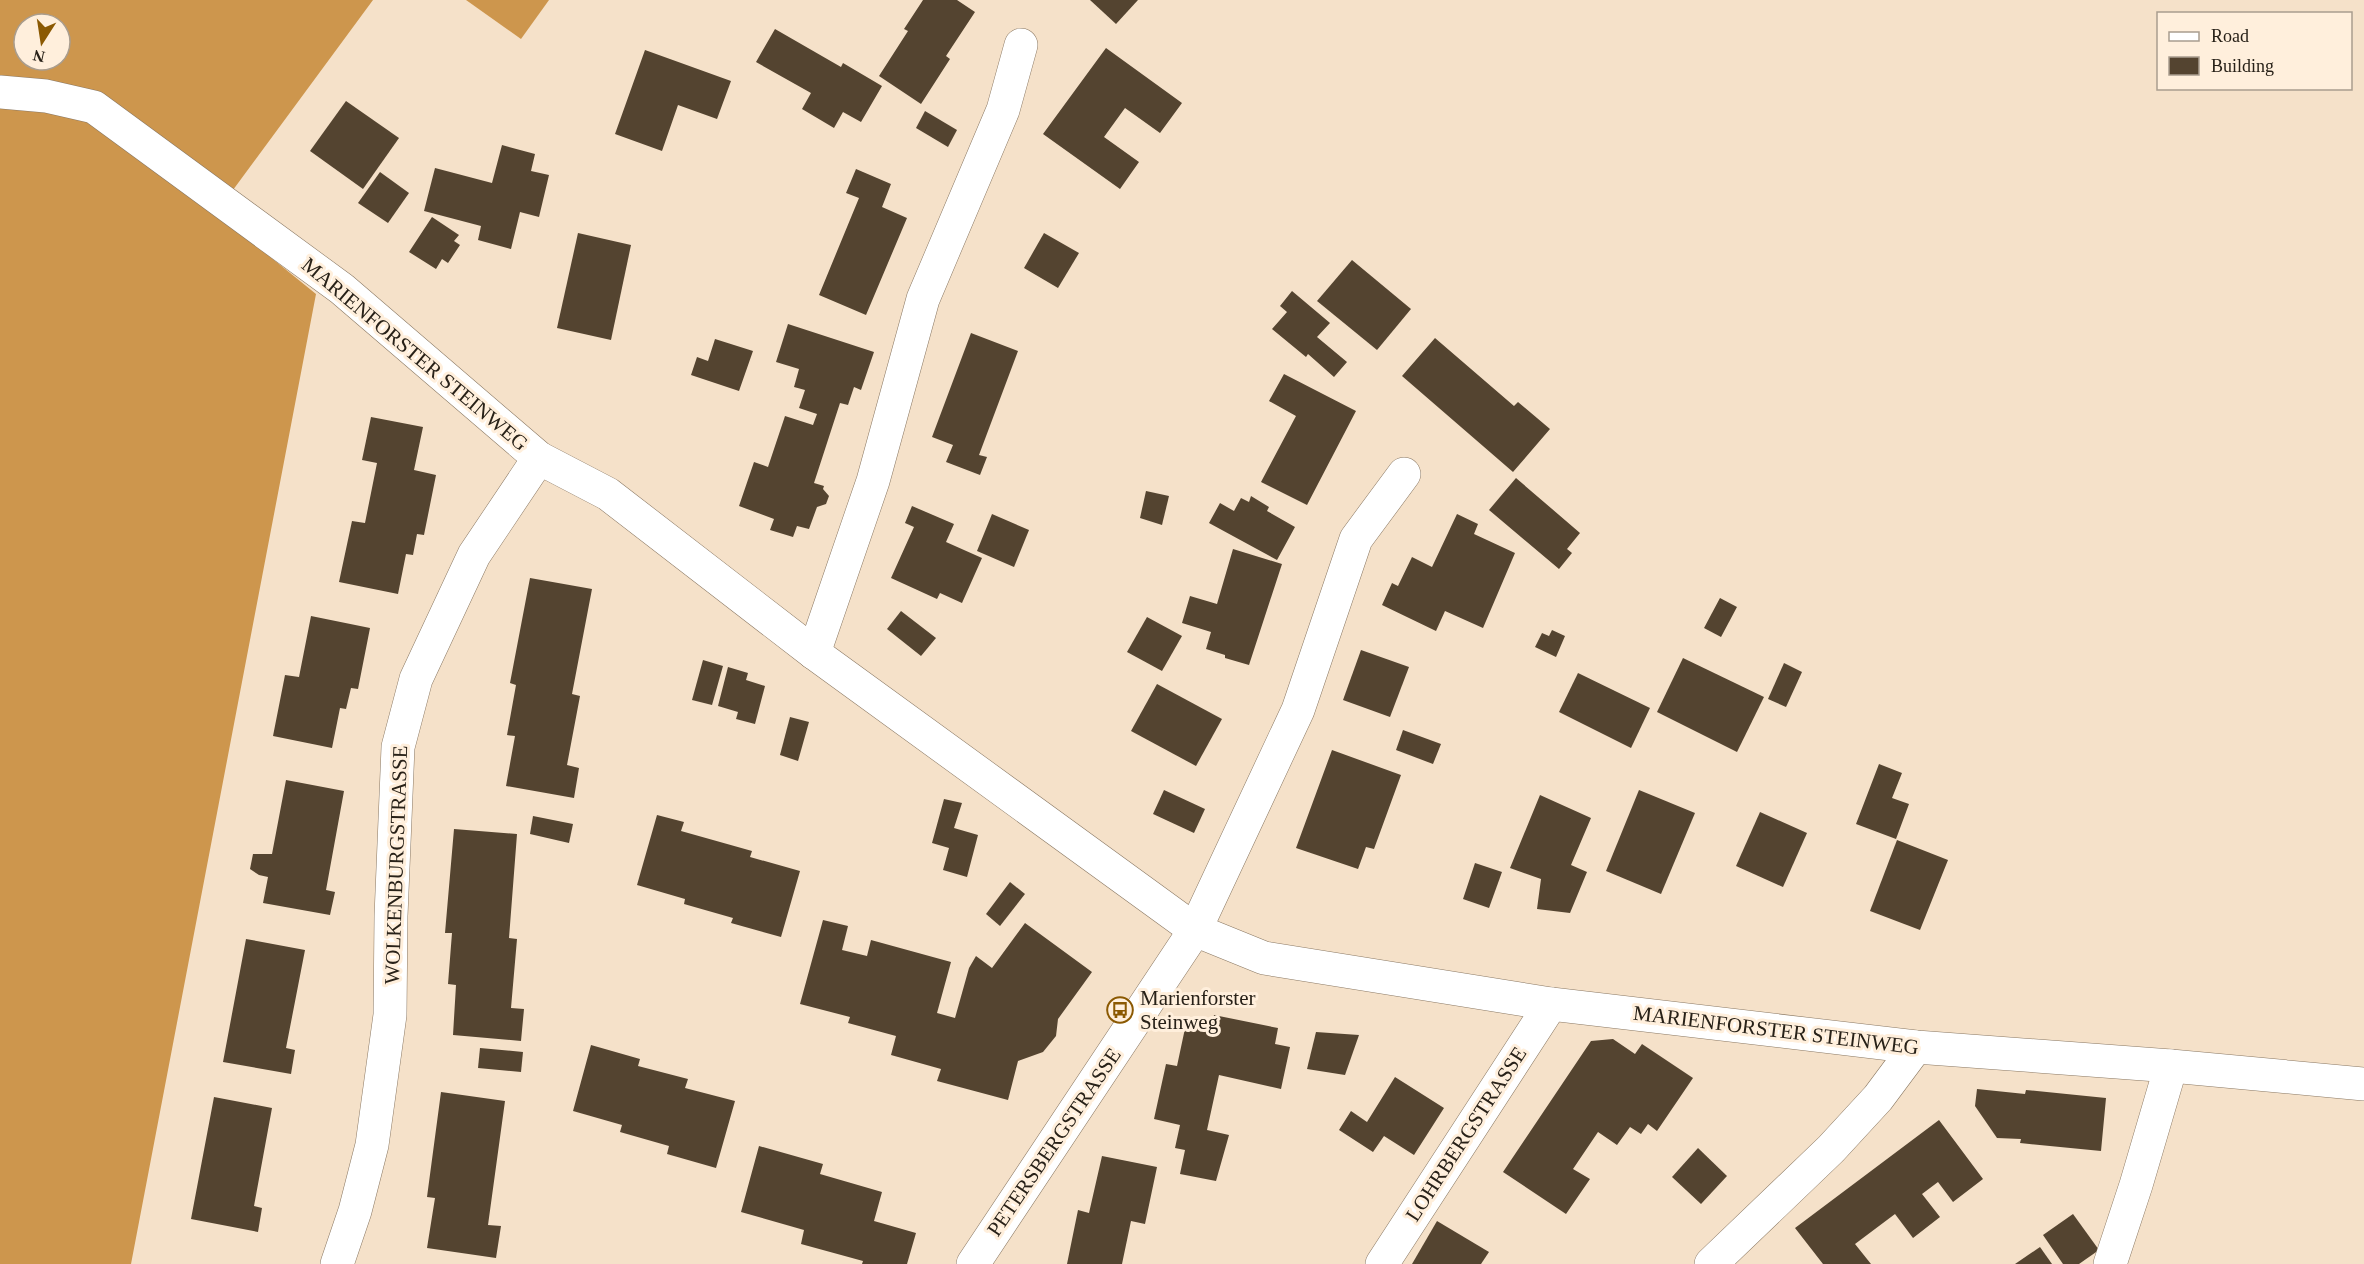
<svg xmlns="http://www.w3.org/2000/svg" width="2364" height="1264" font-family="'Times New Roman',serif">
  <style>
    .forest { fill: #cd964d; fill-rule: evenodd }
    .building { fill: #544430 }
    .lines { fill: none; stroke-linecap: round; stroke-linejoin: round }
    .minor-casing { stroke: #8a7863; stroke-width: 34 }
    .minor { stroke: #fff; stroke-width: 33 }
    .labels { text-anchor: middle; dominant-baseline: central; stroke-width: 6; stroke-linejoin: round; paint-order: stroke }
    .street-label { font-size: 21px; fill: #282118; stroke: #ffefdc }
    .poi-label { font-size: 21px; fill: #282118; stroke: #ffefdc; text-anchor: start }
  </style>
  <rect width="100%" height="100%" fill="#f5e1c9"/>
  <g class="forest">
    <path d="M0 0H373L216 213 316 294 131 1264H0ZM24 24H60V60H24Z"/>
    <polygon points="466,0 549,0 521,39"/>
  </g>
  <g class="building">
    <polygon points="923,0 957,0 975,12 946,56 950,59 921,104 879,76 908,31 904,29"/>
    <polygon points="1090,0 1138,0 1116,24"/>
    <polygon points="775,29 841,67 843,63 882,86 861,122 843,112 834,128 802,109 811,93 756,62"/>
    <polygon points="1106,48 1182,103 1160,133 1125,108 1104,137 1139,162 1120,189 1043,134"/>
    <polygon points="645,50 731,81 717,119 678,105 662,151 615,134"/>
    <polygon points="346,101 399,138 363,189 310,151"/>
    <polygon points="925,111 957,130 948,147 916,128"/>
    <polygon points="502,145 535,154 531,171 549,175 539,217 520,212 511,249 478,240 481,226 424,211 435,168 492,183"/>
    <polygon points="856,169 891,184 882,207 907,218 866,315 819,295 859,198 846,193"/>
    <polygon points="380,172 409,193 388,223 358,203"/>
    <polygon points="432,217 459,235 454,241 460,245 448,263 442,259 436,269 409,252"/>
    <polygon points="578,233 631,245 611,340 557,328"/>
    <polygon points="1044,233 1079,253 1058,288 1024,268"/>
    <polygon points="1352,260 1411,309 1377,350 1317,301"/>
    <polygon points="1292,291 1330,323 1317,337 1347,362 1334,377 1308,354 1306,357 1272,329 1287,312 1280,306"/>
    <polygon points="788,324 874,352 861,390 854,387 848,405 840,403 814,483 824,486 823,489 829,496 826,504 817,507 809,529 797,526 793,537 770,530 774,519 739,506 754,462 768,467 785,416 813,425 817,414 799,408 805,390 794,387 799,369 776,362"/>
    <polygon points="971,333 1018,351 979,455 987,457 980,475 946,462 953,445 932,437"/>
    <polygon points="1435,338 1514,406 1518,402 1550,429 1513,472 1402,376"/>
    <polygon points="715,339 753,351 739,391 691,375 697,357 708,361"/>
    <polygon points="1284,374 1356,411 1307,505 1261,482 1296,416 1269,401"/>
    <polygon points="371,417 423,427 414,470 436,475 424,535 417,534 413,555 406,554 398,594 339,582 352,521 365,523 377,463 362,460"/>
    <polygon points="1516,478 1580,533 1567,549 1572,553 1559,569 1489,510"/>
    <polygon points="1146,491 1169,496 1162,525 1140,518"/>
    <polygon points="1251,496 1269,507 1267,511 1295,527 1277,560 1209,523 1220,503 1234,511 1241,498 1249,502"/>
    <polygon points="912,506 954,524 946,542 982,558 962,603 940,593 937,599 891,578 914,527 905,523"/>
    <polygon points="992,514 1029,530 1014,567 977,551"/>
    <polygon points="1457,514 1478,524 1474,534 1515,553 1483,628 1445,611 1436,631 1382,605 1392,583 1398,586 1412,557 1432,567"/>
    <polygon points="1233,549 1282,564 1249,665 1225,658 1225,655 1206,649 1211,632 1182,623 1190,596 1217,604"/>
    <polygon points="530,578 592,589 572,694 580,696 567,765 579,768 574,798 506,786 515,736 507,735 516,685 510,683"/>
    <polygon points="1720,598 1737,607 1721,637 1704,628"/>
    <polygon points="901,611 936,638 921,656 887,629"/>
    <polygon points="311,616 370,628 358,689 351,688 346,709 340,708 332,748 273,736 285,675 299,677"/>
    <polygon points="1147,617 1182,636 1162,671 1127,652"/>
    <polygon points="1552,630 1565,636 1556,657 1535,647 1542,633 1549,636"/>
    <polygon points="1361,650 1409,667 1390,717 1343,700"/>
    <polygon points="1683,658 1764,697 1737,752 1657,712"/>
    <polygon points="703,660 723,666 712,705 692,700"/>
    <polygon points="1784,663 1802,672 1786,707 1768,699"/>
    <polygon points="728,667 748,673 746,680 765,686 755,724 736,719 738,712 718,706"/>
    <polygon points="1578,673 1650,708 1631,748 1559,712"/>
    <polygon points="1157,684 1222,719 1196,766 1131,731"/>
    <polygon points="790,717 809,722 798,761 780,755"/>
    <polygon points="1403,730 1441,744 1433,764 1396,750"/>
    <polygon points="1332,750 1401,775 1374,849 1366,847 1358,869 1296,848"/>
    <polygon points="1879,764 1902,773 1892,798 1909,804 1896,839 1856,824"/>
    <polygon points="286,780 344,791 326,890 335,892 330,915 263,903 268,877 259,875 250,869 253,854 272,854"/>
    <polygon points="1164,790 1205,809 1194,833 1153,814"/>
    <polygon points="1639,790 1695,813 1661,894 1606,871"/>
    <polygon points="1540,795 1591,818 1571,865 1587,872 1570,913 1537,909 1541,879 1510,868"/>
    <polygon points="944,799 962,803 954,828 978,835 967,877 943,870 949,848 932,843"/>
    <polygon points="1760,812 1807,833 1783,887 1736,866"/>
    <polygon points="657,815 684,822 681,831 752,851 750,857 800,871 781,937 731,923 733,918 684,904 685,899 637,885"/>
    <polygon points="533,816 573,824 569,843 530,834"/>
    <polygon points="454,829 517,834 509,938 517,939 511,1008 524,1009 521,1041 453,1035 456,985 448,984 452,933 445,933"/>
    <polygon points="1897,840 1948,860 1920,930 1870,911"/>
    <polygon points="1475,863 1502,872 1489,908 1463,899"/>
    <polygon points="1010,882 1025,894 1000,926 986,914"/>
    <polygon points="823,920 848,926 842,950 867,956 871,940 951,962 937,1013 955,1018 969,968 976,956 992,968 1025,923 1092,972 1058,1019 1056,1036 1043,1052 1018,1061 1008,1100 937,1081 941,1069 891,1055 896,1036 848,1023 850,1017 800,1004"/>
    <polygon points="246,939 305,950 286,1048 295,1050 291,1074 223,1062"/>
    <polygon points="1214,1015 1278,1028 1275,1044 1290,1047 1281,1089 1219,1075 1207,1130 1229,1135 1216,1181 1180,1174 1185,1150 1175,1148 1180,1125 1154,1119 1166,1064 1177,1066 1187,1019 1212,1025"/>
    <polygon points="1316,1032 1359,1035 1345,1075 1307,1069"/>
    <polygon points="1613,1039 1635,1054 1642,1044 1693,1078 1657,1131 1648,1124 1641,1134 1630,1127 1617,1145 1598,1132 1573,1169 1590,1179 1566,1214 1503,1172 1591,1041"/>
    <polygon points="591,1045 640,1059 638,1066 688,1079 685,1088 735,1101 716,1168 667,1154 669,1146 620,1132 622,1125 573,1111"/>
    <polygon points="480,1048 523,1052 521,1072 478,1068"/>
    <polygon points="1395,1077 1444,1108 1414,1155 1384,1136 1373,1152 1339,1130 1351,1111 1367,1122"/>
    <polygon points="1977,1089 2025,1094 2026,1090 2106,1098 2101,1151 2020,1143 2021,1139 1997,1138 1975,1106"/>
    <polygon points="441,1092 505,1101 488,1225 501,1226 496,1258 427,1248 435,1198 427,1197"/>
    <polygon points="214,1097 272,1108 254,1206 262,1208 258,1232 191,1219"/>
    <polygon points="1939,1120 1983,1179 1953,1202 1938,1182 1922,1194 1940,1217 1913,1238 1895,1214 1855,1244 1871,1264 1823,1264 1795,1228"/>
    <polygon points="759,1146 823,1164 820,1174 882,1192 874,1221 916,1233 907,1264 862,1264 863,1261 801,1244 804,1230 741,1212"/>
    <polygon points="1698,1148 1727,1176 1701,1204 1672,1177"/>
    <polygon points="1102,1156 1157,1167 1145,1224 1131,1221 1122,1264 1067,1264 1078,1210 1089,1213"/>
    <polygon points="2073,1214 2099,1250 2079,1264 2063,1264 2043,1235"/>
    <polygon points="1437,1221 1489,1252 1481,1264 1412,1264"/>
    <polygon points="2040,1247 2052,1264 2015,1264"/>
  </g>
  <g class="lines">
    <g class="minor-casing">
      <g id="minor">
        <polyline points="0,92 46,96 94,107 342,289 539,458 608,494 814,653 1195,930 1264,958 1551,1004 1916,1047 2171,1066 2364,1084"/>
        <polyline points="814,653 873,481 923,299 1003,110 1021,45"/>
        <polyline points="337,1264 355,1211 372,1145 390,1015 391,916 398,747 416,679 474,555 539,458"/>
        <polyline points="973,1264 1195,930 1298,710 1356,539 1404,474"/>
        <polyline points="1382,1264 1551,1004"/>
        <polyline points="1711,1264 1831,1149 1878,1098 1916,1047"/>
        <polyline points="2110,1264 2136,1185 2171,1066"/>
      </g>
    </g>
    <use href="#minor" class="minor"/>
  </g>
  <defs>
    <g id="bus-ring" transform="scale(1.35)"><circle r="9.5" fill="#ffefdc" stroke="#8b5902" stroke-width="1.5"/><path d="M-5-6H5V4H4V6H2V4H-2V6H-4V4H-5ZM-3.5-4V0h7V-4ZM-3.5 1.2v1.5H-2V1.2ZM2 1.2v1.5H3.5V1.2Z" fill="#8b5902"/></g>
  </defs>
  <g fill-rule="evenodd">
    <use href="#bus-ring" x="1120" y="1010"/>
  </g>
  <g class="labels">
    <g class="street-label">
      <text transform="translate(415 354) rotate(40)">MARIENFORSTER STEINWEG</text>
      <text transform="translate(396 865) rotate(-88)">WOLKENBURGSTRASSE</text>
      <text transform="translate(1776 1030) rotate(7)">MARIENFORSTER STEINWEG</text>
      <text transform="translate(1466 1134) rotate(-57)">LOHRBERGSTRASSE</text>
      <text transform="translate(1054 1142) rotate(-56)">PETERSBERGSTRASSE</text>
    </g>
    <g class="poi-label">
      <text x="1140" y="998">Marienforster<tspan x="1140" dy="24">Steinweg</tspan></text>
    </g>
  </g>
  <rect x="2157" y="12" width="195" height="78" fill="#ffefdc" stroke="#a99d8e" stroke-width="1.5"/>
  <rect x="2169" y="32" width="30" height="9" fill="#ffffff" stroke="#a99d8e" stroke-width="1.5"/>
  <text x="2211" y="42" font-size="18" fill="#282118">Road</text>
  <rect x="2169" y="57" width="30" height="18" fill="#544430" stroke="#a99d8e" stroke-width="1.5"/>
  <text x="2211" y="72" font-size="18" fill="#282118">Building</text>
  <g transform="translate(42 42) rotate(192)"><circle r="28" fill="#ffefdc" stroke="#a99d8e" stroke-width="1.5"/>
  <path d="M0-4.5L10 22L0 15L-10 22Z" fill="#8b5902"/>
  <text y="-9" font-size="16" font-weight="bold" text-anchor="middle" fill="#282118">N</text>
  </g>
</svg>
